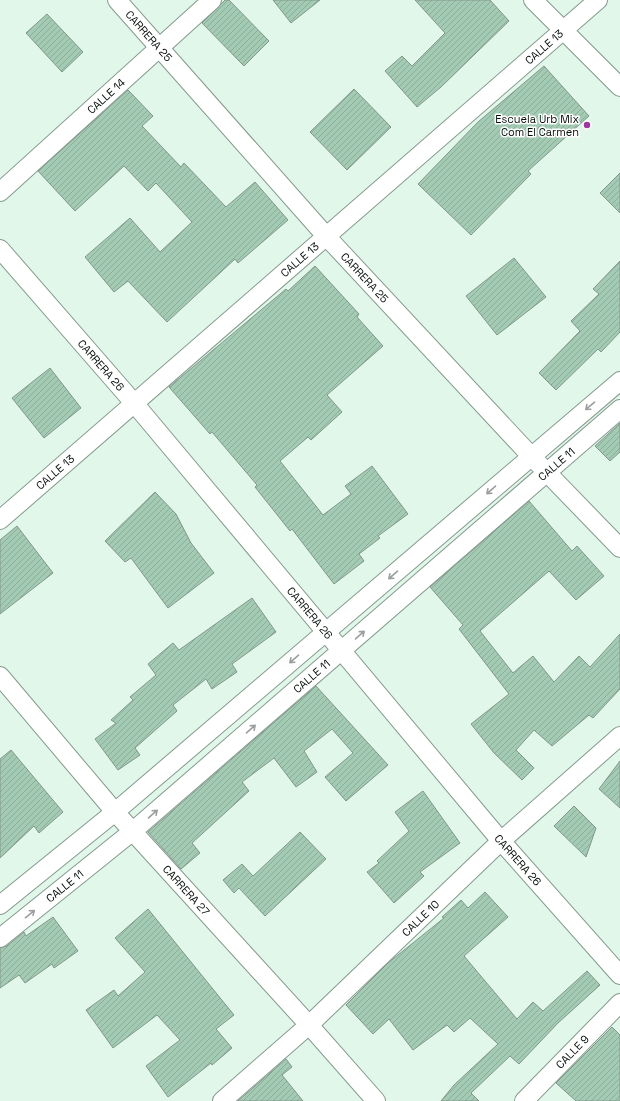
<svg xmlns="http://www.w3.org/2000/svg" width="620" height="1101" font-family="'Space Grotesk',sans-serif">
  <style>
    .building { fill: url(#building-hatch); stroke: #82978a }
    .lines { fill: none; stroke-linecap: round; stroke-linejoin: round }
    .minor-casing { stroke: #859a8e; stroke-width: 20 }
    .minor { stroke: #fff; stroke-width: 18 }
    .oneway { stroke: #9b9f9d }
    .poi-dot { fill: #9c39a0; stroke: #fff; stroke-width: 1.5 }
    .labels { text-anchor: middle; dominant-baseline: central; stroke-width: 3; stroke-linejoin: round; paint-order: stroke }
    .street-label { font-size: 11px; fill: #060e09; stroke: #fff }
    .poi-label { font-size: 11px; fill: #060e09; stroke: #fff; text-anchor: end }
  </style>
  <defs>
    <pattern id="building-hatch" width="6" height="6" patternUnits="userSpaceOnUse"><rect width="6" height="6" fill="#a3cbb4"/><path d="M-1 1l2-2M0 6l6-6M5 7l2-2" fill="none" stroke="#8bad99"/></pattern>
  </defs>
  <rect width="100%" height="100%" fill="#e0f7e9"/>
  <g class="building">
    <polygon points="225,0 229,0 269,41 244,66 202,23"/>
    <polygon points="273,0 320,0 291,23"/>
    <polygon points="415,0 490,0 509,21 441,87 417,107 385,71 402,56 412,66 445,33"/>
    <polygon points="47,14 83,52 62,72 26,33"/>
    <polygon points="544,66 589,116 528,171 531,174 471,235 418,184 478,122"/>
    <polygon points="354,89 391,127 347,170 310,132"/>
    <polygon points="128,90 153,116 142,126 181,167 184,163 226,207 255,182 288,220 238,263 235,259 167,322 128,281 114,292 85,257 130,218 160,252 192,222 156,183 148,191 124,166 75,211 38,171"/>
    <polygon points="620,173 620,213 600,193"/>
    <polygon points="514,258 546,297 497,335 466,296"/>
    <polygon points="620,261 620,332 601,352 598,349 556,390 539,373 580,331 571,321 599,294 593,289"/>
    <polygon points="315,266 359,314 357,317 383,346 327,395 342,412 311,440 308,437 280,461 323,515 351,494 345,486 372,466 408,514 378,536 380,538 359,554 364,561 334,584 292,529 290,531 255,487 257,485 212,432 210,434 169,387 286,289 288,291"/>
    <polygon points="50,368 81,408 44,438 12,398"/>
    <polygon points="620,423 620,452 610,461 595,446"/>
    <polygon points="155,492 176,514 191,543 214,573 168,608 131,558 125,562 105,541"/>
    <polygon points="529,501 572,551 577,546 604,576 576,600 549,571 480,631 513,673 533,656 554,682 579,656 590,667 620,634 620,689 593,718 589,715 552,746 534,730 516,750 534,768 522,780 494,753 471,724 509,694 459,629 463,625 430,587"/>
    <polygon points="17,526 53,573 0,614 0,540"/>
    <polygon points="252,598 276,632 232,664 237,672 212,689 206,679 173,705 177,711 135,748 140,755 118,770 95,739 116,723 111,720 133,700 130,697 156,675 148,664 173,643 179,650"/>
    <polygon points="316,686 388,765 346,801 325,777 353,753 332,729 304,751 317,772 296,787 274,758 242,782 249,791 192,843 200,853 181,869 148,832"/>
    <polygon points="11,750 63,812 39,833 34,826 0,858 0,759"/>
    <polygon points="620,761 620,808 599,789"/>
    <polygon points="423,791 460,843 420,872 424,876 394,903 367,872 379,863 377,861 409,831 395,812"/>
    <polygon points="574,806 596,828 586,857 554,826"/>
    <polygon points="300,832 326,859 265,916 239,888 234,893 223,880 242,864 253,876"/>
    <polygon points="485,892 508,917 464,956 517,1019 533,1002 543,1011 587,971 600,985 558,1023 519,1064 510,1056 471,1093 479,1101 441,1101 454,1085 498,1044 470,1018 454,1032 447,1025 413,1050 389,1019 373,1034 346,1005 388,963 444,918 442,917 461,900 468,908"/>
    <polygon points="148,909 234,1015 216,1029 232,1048 212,1065 211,1063 168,1097 146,1066 180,1040 157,1015 113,1048 86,1010 114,990 118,996 145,972 115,938"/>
    <polygon points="53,917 78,951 54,968 52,964 25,983 19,975 0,988 0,948 7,946 24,932 26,936"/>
    <polygon points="612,1027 620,1035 620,1101 576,1101 556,1083"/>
    <polygon points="286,1059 292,1067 282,1075 303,1101 238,1101"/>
  </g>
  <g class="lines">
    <g class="minor-casing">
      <g id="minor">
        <path id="s1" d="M117 0 326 236 531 456 620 548"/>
        <polyline points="533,0 620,87"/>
        <path id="s2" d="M0 192 212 0"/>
        <path id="s3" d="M0 249 134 403 501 841 620 975"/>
        <path id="s4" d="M0 520 598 0"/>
        <path id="s5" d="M0 676 115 812 309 1025 376 1101"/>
        <polyline points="0,905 115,812 620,381"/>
        <path id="s6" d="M0 938 133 831 620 409"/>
        <path id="s7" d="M222 1101 309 1025 501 841 620 736"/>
        <path id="s8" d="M524 1101 620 1003"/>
      </g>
    </g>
    <use href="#minor" class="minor"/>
  </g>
  <defs><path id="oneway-shaft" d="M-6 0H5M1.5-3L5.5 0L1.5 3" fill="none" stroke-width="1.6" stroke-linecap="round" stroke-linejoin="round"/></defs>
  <g class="oneway">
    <use href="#oneway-shaft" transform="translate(590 406) rotate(140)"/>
    <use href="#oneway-shaft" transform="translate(491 490) rotate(139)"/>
    <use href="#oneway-shaft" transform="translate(393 575) rotate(139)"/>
    <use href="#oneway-shaft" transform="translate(360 635) rotate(-41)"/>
    <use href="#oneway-shaft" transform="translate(294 659) rotate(139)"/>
    <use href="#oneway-shaft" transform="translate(251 729) rotate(-41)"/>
    <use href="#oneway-shaft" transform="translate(153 814) rotate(-41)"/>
    <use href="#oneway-shaft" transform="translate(30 914) rotate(-39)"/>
  </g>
  <circle class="poi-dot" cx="587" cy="125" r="4"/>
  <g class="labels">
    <g class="street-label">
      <text stroke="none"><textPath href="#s1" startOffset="48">CARRERA 25</textPath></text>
      <text stroke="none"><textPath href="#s4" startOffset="721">CALLE 13</textPath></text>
      <text stroke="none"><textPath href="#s2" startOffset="143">CALLE 14</textPath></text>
      <text stroke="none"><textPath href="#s4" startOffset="397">CALLE 13</textPath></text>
      <text stroke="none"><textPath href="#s1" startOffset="372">CARRERA 25</textPath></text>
      <text stroke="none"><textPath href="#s3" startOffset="154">CARRERA 26</textPath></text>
      <text stroke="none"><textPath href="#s6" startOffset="731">CALLE 11</textPath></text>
      <text stroke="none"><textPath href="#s4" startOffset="73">CALLE 13</textPath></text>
      <text stroke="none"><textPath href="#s3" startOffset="478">CARRERA 26</textPath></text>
      <text stroke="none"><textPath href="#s6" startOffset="407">CALLE 11</textPath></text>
      <text stroke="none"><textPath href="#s3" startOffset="801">CARRERA 26</textPath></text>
      <text stroke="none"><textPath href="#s6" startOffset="83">CALLE 11</textPath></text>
      <text stroke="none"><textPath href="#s5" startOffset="284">CARRERA 27</textPath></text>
      <text stroke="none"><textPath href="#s7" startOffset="270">CALLE 10</textPath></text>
      <text stroke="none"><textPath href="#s8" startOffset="69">CALLE 9</textPath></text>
    </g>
    <g class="poi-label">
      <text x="579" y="119">Escuela Urb Mix<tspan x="579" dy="13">Com El Carmen</tspan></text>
    </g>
  </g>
</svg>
